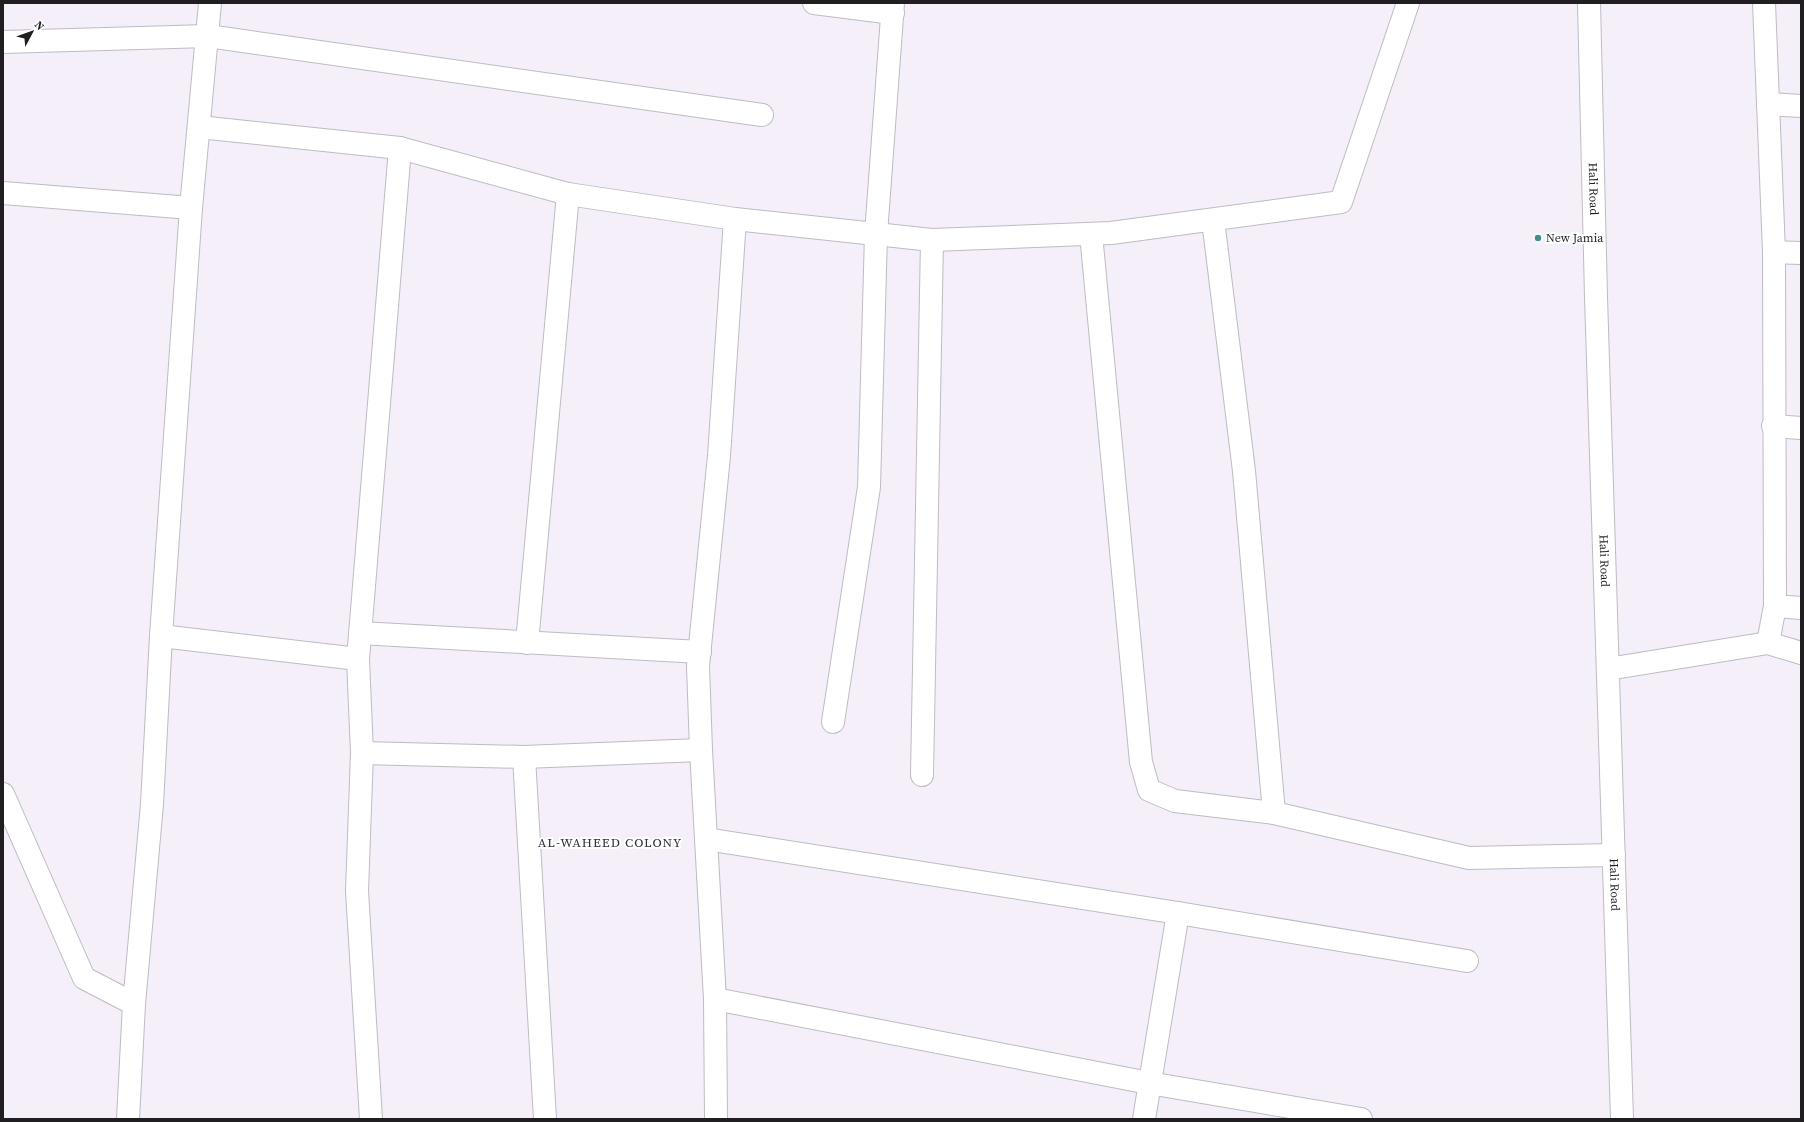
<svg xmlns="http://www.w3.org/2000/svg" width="1804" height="1122" font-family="'Source Serif 4',serif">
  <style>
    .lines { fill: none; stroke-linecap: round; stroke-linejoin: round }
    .street-casing { stroke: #bfbbc3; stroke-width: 24 }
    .secondary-casing { stroke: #bfbbc3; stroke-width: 24 }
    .street { stroke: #fff; stroke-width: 22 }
    .secondary { stroke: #fff; stroke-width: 22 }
    .poi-dot { fill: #468e8c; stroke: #fff; stroke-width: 1.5 }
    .labels { text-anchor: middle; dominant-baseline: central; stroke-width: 4; stroke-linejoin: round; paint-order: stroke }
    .street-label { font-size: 12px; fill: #201e21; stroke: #fff }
    .poi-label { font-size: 12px; fill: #201e21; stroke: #fff; text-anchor: start }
    .neighbourhood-label { font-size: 13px; letter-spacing: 1px; fill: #322f35; stroke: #fff }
  </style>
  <rect width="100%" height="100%" fill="#f4eff8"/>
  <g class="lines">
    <g class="street-casing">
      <g id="street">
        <polyline points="814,3 893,13"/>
        <polyline points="1764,3 1774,252 1775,606 1768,643"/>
        <polyline points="3,42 208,36 762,115"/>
        <polyline points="1768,104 1801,106"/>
        <polyline points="199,127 400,148 568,194 735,219 719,456 698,666 701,750 715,999 716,1119"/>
        <polyline points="3,193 191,208"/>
        <polyline points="735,219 932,240 1111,233 1341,202 1408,3"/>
        <polyline points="1213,220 1244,471 1274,813"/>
        <polyline points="1091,234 1141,762 1149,790 1175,801 1274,813 1469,858 1614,855"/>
        <polyline points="1774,252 1801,253"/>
        <polyline points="1773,426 1801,428"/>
        <polyline points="1775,606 1801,608"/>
        <polyline points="360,633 700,652"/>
        <polyline points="161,636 358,659"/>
        <polyline points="527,643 568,194"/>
        <polyline points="1608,669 1768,643 1801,653"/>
        <polyline points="833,722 869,487 876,234 893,3"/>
        <polyline points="362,753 524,757 701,750"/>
        <polyline points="524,757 545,1119"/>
        <polyline points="922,775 932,240"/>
        <polyline points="3,794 84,978 134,1004"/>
        <polyline points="706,839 1178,913 1144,1119"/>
        <polyline points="1178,913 1467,961"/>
        <polyline points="715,999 1149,1083 1361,1119"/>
        <polyline points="371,1119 357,891 362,753 358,659 400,148"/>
      </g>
    </g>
    <g class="secondary-casing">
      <g id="secondary">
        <path id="s1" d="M1589 3 1596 297 1622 1119"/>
        <polyline points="128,1119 134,1004 152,804 161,636 191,208 210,3"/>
      </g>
    </g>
    <use href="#street" class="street"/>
    <use href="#secondary" class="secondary"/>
  </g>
  <circle class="poi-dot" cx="1538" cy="238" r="4"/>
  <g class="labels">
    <g class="street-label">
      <text stroke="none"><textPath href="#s1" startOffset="186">Hali Road</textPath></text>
      <text stroke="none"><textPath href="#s1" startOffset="558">Hali Road</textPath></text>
      <text stroke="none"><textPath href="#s1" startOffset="882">Hali Road</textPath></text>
    </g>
    <g class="poi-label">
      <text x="1546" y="238">New Jamia</text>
    </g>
    <g class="neighbourhood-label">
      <text x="610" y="842">AL-WAHEED COLONY</text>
    </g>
  </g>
  <rect width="1804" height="1122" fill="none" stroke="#201e21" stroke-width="8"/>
  <g transform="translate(32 32) rotate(49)" stroke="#ffffff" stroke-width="3" paint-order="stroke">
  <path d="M0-3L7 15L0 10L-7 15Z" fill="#201e21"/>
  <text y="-6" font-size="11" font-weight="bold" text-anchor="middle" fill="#201e21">N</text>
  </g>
</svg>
